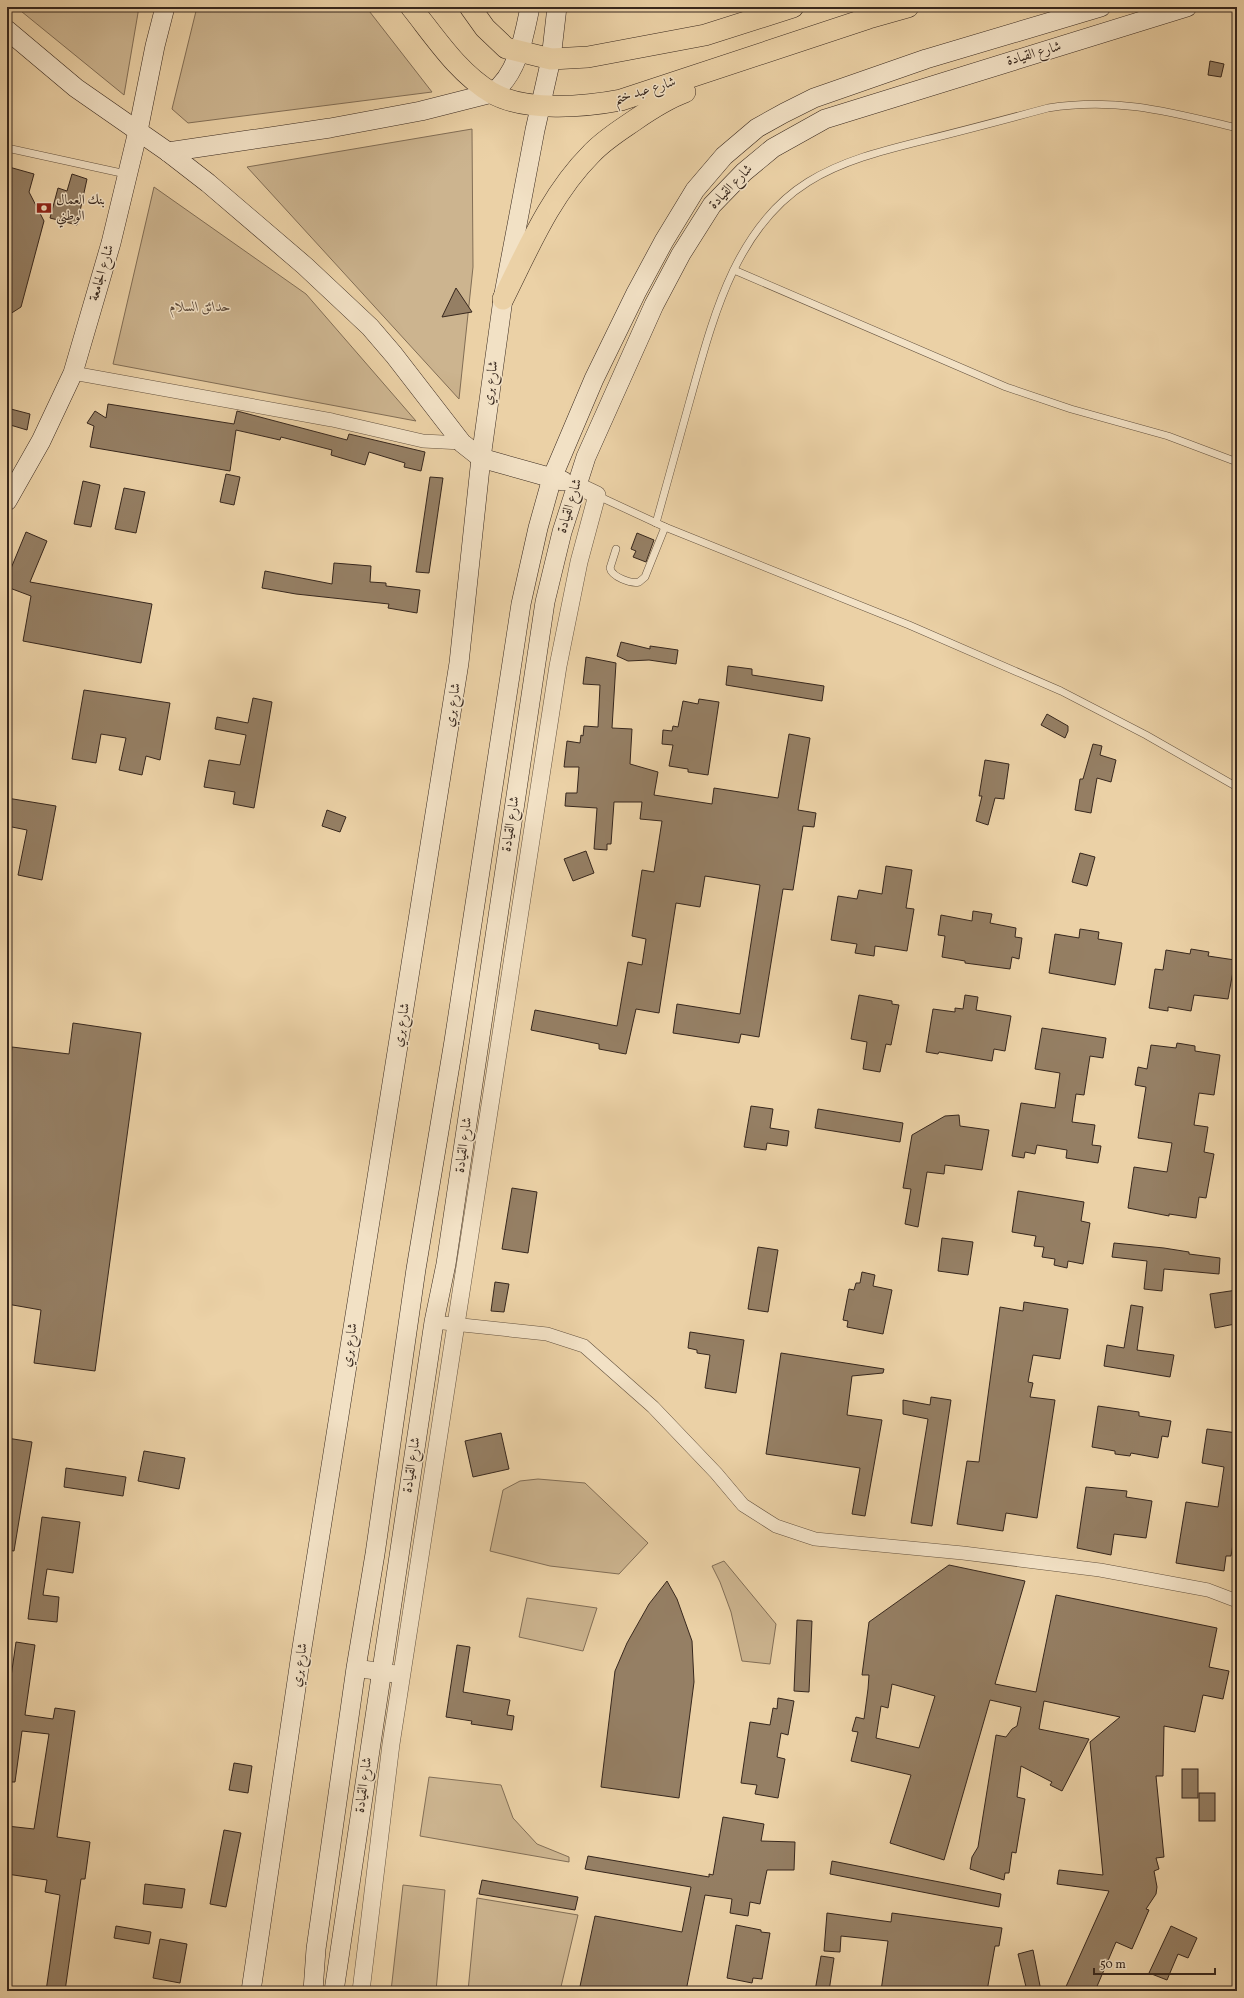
<svg xmlns="http://www.w3.org/2000/svg" width="1244" height="1998" font-family="Vollkorn,Amiri,serif">
  <style>
    .green { fill: #ccb48f; stroke: #826e56 }
    .building { fill: #957f64; stroke: #37271d; fill-rule: evenodd }
    .lines { fill: none; stroke-linecap: round; stroke-linejoin: round }
    .service-casing { stroke: #64523f; stroke-width: 8 }
    .minor-casing { stroke: #64523f; stroke-width: 14 }
    .tertiary-casing { stroke: #64523f; stroke-width: 18 }
    .secondary-casing { stroke: #37271d; stroke-width: 20 }
    .primary-casing { stroke: #37271d; stroke-width: 22 }
    .service { stroke: #f2e1c5; stroke-width: 7 }
    .minor { stroke: #f2e1c5; stroke-width: 13 }
    .tertiary { stroke: #f2e1c5; stroke-width: 17 }
    .secondary { stroke: #f2e1c5; stroke-width: 19 }
    .primary { stroke: #ebd1a6; stroke-width: 21 }
    .labels { text-anchor: middle; dominant-baseline: central; stroke-width: 3; stroke-linejoin: round; paint-order: stroke }
    .street-label { font-size: 14px; fill: #37271d; stroke: #f2e1c5 }
    .poi-label { font-size: 14px; fill: #37271d; stroke: #f2e1c5; text-anchor: start }
    .park-label { font-size: 14px; font-style: italic; fill: #5c4a3a; stroke: #f2e1c5 }
  </style>
  <rect width="100%" height="100%" fill="#ebd1a6"/>
  <filter id="stains"><feTurbulence type="fractalNoise" baseFrequency=".005" numOctaves="4"/><feColorMatrix values="0 0 0 0 .2 0 0 0 0 .09 0 0 0 0 .02 0 0 0 .5 -.17"/></filter>
  <radialGradient id="worn" r=".72"><stop offset=".6" stop-color="#630" stop-opacity="0"/><stop offset="1" stop-color="#630" stop-opacity=".3"/></radialGradient>
  <g class="green">
    <polygon points="16,7 139,7 124,95"/>
    <polygon points="197,7 366,7 432,92 188,123 172,109"/>
    <polygon points="472,129 473,267 459,399 247,167"/>
    <polygon points="154,187 306,294 416,421 113,364"/>
    <polygon points="538,1479 585,1483 648,1543 619,1574 550,1566 490,1551 503,1490 520,1481"/>
    <polygon points="724,1561 776,1624 770,1664 742,1661 731,1612 720,1582 712,1566"/>
    <polygon points="527,1598 597,1608 583,1651 519,1637"/>
    <polygon points="429,1777 501,1785 513,1818 537,1844 569,1857 569,1862 420,1836"/>
    <polygon points="403,1885 445,1890 436,1991 391,1991"/>
    <polygon points="477,1898 578,1915 560,1991 468,1991"/>
  </g>
  <g class="building">
    <polygon points="1210,61 1224,64 1221,77 1208,75"/>
    <polygon points="9,167 34,174 29,192 44,221 21,307 7,316 7,174"/>
    <polygon points="72,174 87,179 77,225 50,218 58,188 67,191"/>
    <polygon points="456,288 472,312 442,317"/>
    <polygon points="108,404 234,424 237,411 347,440 349,434 425,452 421,471 404,467 405,463 369,452 365,465 331,455 332,450 281,437 280,440 236,430 230,471 90,447 94,426 87,423 95,411 106,418"/>
    <polygon points="7,408 30,414 27,430 7,424"/>
    <polygon points="226,474 240,477 234,505 220,502"/>
    <polygon points="430,477 443,478 429,573 416,572"/>
    <polygon points="83,481 100,485 91,527 74,524"/>
    <polygon points="124,488 145,492 136,533 115,529"/>
    <polygon points="26,532 47,541 30,582 152,604 141,663 23,641 31,596 7,587 7,578"/>
    <polygon points="637,533 654,540 646,562 633,557 636,551 631,549"/>
    <polygon points="334,563 371,566 370,582 386,583 386,586 420,590 417,613 388,608 389,604 296,594 262,588 265,571 332,584"/>
    <polygon points="621,642 650,649 650,646 678,650 676,664 649,660 628,661 617,656"/>
    <polygon points="586,657 616,663 612,728 632,729 630,764 658,772 654,795 712,804 714,788 778,798 789,734 810,738 798,810 816,813 814,827 803,826 793,890 783,889 759,1037 741,1034 739,1043 673,1033 677,1004 740,1014 760,885 705,876 700,907 676,903 659,1013 636,1009 626,1054 599,1049 599,1044 531,1030 535,1010 617,1026 628,962 642,965 646,939 632,936 642,870 654,872 662,821 640,819 642,802 614,802 611,844 607,844 607,850 594,849 597,808 565,806 566,793 577,793 579,767 564,767 567,741 580,743 581,735 583,736 584,726 598,727 600,685 583,684"/>
    <polygon points="728,666 752,669 752,675 824,686 822,701 726,685"/>
    <polygon points="84,690 170,703 160,760 146,756 142,775 119,770 126,738 101,734 96,763 72,759"/>
    <polygon points="253,698 272,702 254,808 233,804 235,792 204,787 209,760 240,765 246,735 215,729 217,717 248,723"/>
    <polygon points="699,699 719,702 708,775 688,772 688,769 669,766 673,745 662,744 663,730 672,731 673,726 678,727 683,701 698,704"/>
    <polygon points="1047,714 1068,726 1068,731 1065,738 1041,725"/>
    <polygon points="1093,744 1102,746 1100,755 1116,760 1111,782 1097,778 1091,813 1075,810 1080,779 1083,779"/>
    <polygon points="985,760 1009,764 1004,799 995,798 988,825 976,821 982,796 979,796"/>
    <polygon points="7,798 56,806 42,880 18,875 27,830 7,826"/>
    <polygon points="327,810 346,817 340,832 322,826"/>
    <polygon points="586,851 594,873 573,881 564,859"/>
    <polygon points="1080,853 1095,857 1087,886 1072,882"/>
    <polygon points="886,866 912,870 906,908 914,909 907,951 875,946 874,956 855,953 857,944 831,940 838,896 857,899 859,890 882,894"/>
    <polygon points="973,911 992,914 990,923 1016,928 1015,937 1022,938 1019,959 1012,957 1010,969 965,963 965,961 942,957 945,936 938,935 941,915 972,921"/>
    <polygon points="1080,929 1099,932 1098,939 1122,943 1115,985 1049,973 1055,934 1079,938"/>
    <polygon points="1191,949 1209,952 1208,956 1235,960 1228,999 1194,995 1191,1011 1168,1007 1168,1011 1149,1008 1155,969 1163,970 1166,950 1190,954"/>
    <polygon points="859,995 892,1001 892,1004 899,1005 891,1045 886,1044 880,1072 863,1069 867,1042 851,1039"/>
    <polygon points="965,995 978,997 976,1010 1011,1016 1005,1051 994,1049 992,1061 939,1052 938,1054 926,1052 933,1009 955,1012 955,1008 963,1009"/>
    <polygon points="73,1023 141,1033 95,1371 34,1363 41,1310 7,1304 7,1088 12,1047 69,1054"/>
    <polygon points="1042,1028 1106,1038 1103,1058 1090,1056 1084,1095 1076,1094 1072,1122 1095,1125 1092,1145 1101,1146 1098,1163 1066,1158 1067,1150 1037,1145 1035,1154 1025,1152 1024,1158 1012,1156 1021,1103 1055,1108 1060,1073 1035,1069"/>
    <polygon points="1177,1043 1195,1046 1195,1051 1220,1055 1214,1095 1199,1093 1194,1125 1208,1127 1204,1152 1214,1154 1206,1198 1199,1197 1196,1218 1169,1214 1169,1216 1128,1208 1134,1167 1167,1172 1172,1143 1138,1138 1146,1087 1135,1085 1138,1067 1147,1069 1151,1045 1176,1048"/>
    <polygon points="751,1106 773,1109 770,1128 789,1131 787,1146 767,1143 766,1150 744,1147"/>
    <polygon points="818,1109 903,1123 900,1142 815,1128"/>
    <polygon points="959,1115 960,1126 989,1130 982,1170 945,1165 944,1174 927,1172 918,1227 905,1224 911,1189 903,1188 912,1135 945,1116"/>
    <polygon points="512,1188 537,1192 528,1253 502,1249"/>
    <polygon points="1018,1191 1084,1202 1081,1221 1090,1223 1083,1264 1068,1261 1067,1268 1054,1265 1055,1259 1042,1257 1044,1247 1034,1246 1036,1236 1012,1232"/>
    <polygon points="942,1238 973,1242 968,1275 938,1271"/>
    <polygon points="1114,1243 1164,1248 1189,1252 1189,1254 1220,1258 1219,1274 1164,1269 1162,1291 1144,1289 1147,1261 1112,1257"/>
    <polygon points="758,1247 778,1250 768,1312 748,1309"/>
    <polygon points="862,1272 875,1275 873,1286 892,1290 883,1334 847,1327 848,1321 843,1320 849,1289 854,1290 856,1283 860,1283"/>
    <polygon points="495,1282 509,1284 504,1312 491,1311"/>
    <polygon points="1237,1290 1237,1313 1233,1313 1235,1324 1215,1328 1210,1294"/>
    <polygon points="1024,1302 1068,1309 1060,1359 1033,1355 1028,1382 1033,1383 1030,1397 1055,1400 1037,1518 1006,1513 1003,1531 957,1524 967,1461 979,1462 1000,1307 1023,1311"/>
    <polygon points="1131,1305 1143,1307 1137,1350 1174,1355 1170,1377 1104,1366 1107,1345 1124,1348"/>
    <polygon points="690,1332 744,1340 736,1393 705,1388 710,1355 697,1353 697,1350 688,1348"/>
    <polygon points="781,1353 884,1369 883,1373 852,1376 847,1415 882,1420 865,1516 852,1514 860,1468 766,1454"/>
    <polygon points="931,1397 951,1400 932,1526 911,1523 928,1419 903,1414 903,1400 930,1405"/>
    <polygon points="1098,1406 1139,1412 1139,1416 1171,1421 1168,1437 1162,1436 1158,1458 1131,1453 1130,1456 1115,1454 1115,1451 1092,1447"/>
    <polygon points="1207,1429 1237,1433 1237,1538 1234,1538 1231,1556 1226,1556 1224,1571 1176,1563 1186,1502 1218,1507 1224,1467 1202,1463"/>
    <polygon points="501,1433 509,1469 473,1477 465,1441"/>
    <polygon points="7,1438 32,1442 14,1551 7,1550"/>
    <polygon points="144,1451 185,1458 179,1489 138,1481"/>
    <polygon points="66,1468 126,1477 123,1496 64,1487"/>
    <polygon points="1086,1487 1127,1491 1126,1497 1152,1501 1146,1538 1114,1534 1111,1555 1077,1548"/>
    <polygon points="42,1517 80,1522 73,1573 47,1569 43,1595 59,1597 57,1622 28,1619"/>
    <path d="M949 1565 1025 1581 995 1684 1036 1692 1056 1595 1217 1628 1209 1667 1229 1671 1223 1699 1203 1695 1195 1732 1164 1726 1163 1776H1156L1164 1857 1156 1858 1159 1869 1154 1871 1157 1887 1156 1894 1146 1909 1149 1910 1132 1949 1116 1942 1095 1991H1064L1109 1891 1057 1884 1059 1870 1103 1875 1090 1742 1120 1717 1044 1701 1039 1729 1089 1739 1062 1791 1050 1785 1052 1782 1021 1766 1017 1797 1025 1799 1016 1853 1012 1852 1009 1873H1005L1004 1880 970 1869 972 1857 978 1847 996 1735 1006 1737 1012 1729 1017 1726 1021 1707 990 1700 944 1860 890 1843 911 1775 851 1761 858 1732 852 1731 856 1717 864 1719 868 1689 869 1675H862L869 1622ZM892 1684 935 1696 919 1748 876 1738 881 1706 888 1708Z"/>
    <polygon points="667,1581 677,1599 692,1641 694,1682 679,1798 601,1787 615,1671 627,1643 649,1604"/>
    <polygon points="797,1620 812,1621 809,1692 794,1691"/>
    <polygon points="16,1642 35,1645 25,1715 53,1719 55,1708 75,1711 57,1837 90,1842 85,1879 81,1879 65,1991 46,1991 60,1895 45,1892 47,1880 7,1874 7,1826 34,1829 49,1734 22,1731 15,1782 7,1782 7,1705"/>
    <polygon points="457,1645 470,1647 463,1692 510,1700 507,1715 514,1716 512,1730 471,1724 472,1721 446,1717"/>
    <polygon points="778,1698 794,1701 788,1735 781,1733 777,1757 785,1759 778,1798 755,1794 757,1785 741,1783 750,1722 770,1725 773,1708 777,1709"/>
    <polygon points="234,1763 252,1766 248,1793 229,1790"/>
    <rect x="1182" y="1769" width="16" height="29"/>
    <rect x="1199" y="1793" width="16" height="28"/>
    <polygon points="723,1817 764,1824 761,1841 795,1842 794,1870 767,1870 760,1904 750,1902 748,1916 730,1913 732,1899 705,1895 686,1991 579,1991 595,1916 682,1932 691,1887 585,1869 588,1856 709,1877 709,1874 713,1875"/>
    <polygon points="224,1830 241,1833 226,1907 210,1904"/>
    <polygon points="832,1861 1001,1894 999,1907 830,1874"/>
    <polygon points="482,1880 578,1897 575,1910 479,1894"/>
    <polygon points="145,1884 185,1889 182,1908 143,1904"/>
    <polygon points="827,1913 891,1922 892,1913 1002,1928 999,1946 995,1946 987,1991 881,1991 888,1941 841,1936 840,1952 824,1951"/>
    <polygon points="736,1925 761,1930 761,1932 770,1933 762,1979 753,1978 752,1983 727,1978"/>
    <polygon points="116,1926 151,1932 149,1944 114,1938"/>
    <polygon points="1171,1926 1197,1938 1188,1958 1178,1954 1167,1980 1149,1973"/>
    <polygon points="160,1939 187,1944 180,1983 153,1978"/>
    <polygon points="1033,1950 1041,1991 1027,1991 1018,1954"/>
    <polygon points="821,1956 834,1958 829,1991 815,1991"/>
  </g>
  <g class="lines">
    <g class="service-casing">
      <g id="service">
        <polyline points="7,148 126,174"/>
        <polyline points="734,270 1006,387 1071,409 1168,436 1237,462"/>
        <polyline points="598,496 665,527 909,625 1061,691 1146,735 1237,787"/>
        <path d="M656 523C667 482 679 441 690 400 712 322 734 228 808 182 843 160 885 150 925 140 966 130 1007 119 1048 108 1118 97 1170 112 1237 128"/>
        <path d="M616 549 610 568C612 577 631 584 639 582L645 577 665 527"/>
      </g>
    </g>
    <g class="minor-casing">
      <g id="minor">
        <polyline points="73,373 332,420 423,441 462,443"/>
        <polyline points="434,1322 547,1334 584,1346 653,1407 716,1473 743,1505 776,1526 815,1539 963,1553 1100,1570 1208,1590 1237,1601"/>
      </g>
    </g>
    <g class="tertiary-casing">
      <g id="tertiary">
        <polyline points="356,1668 395,1674"/>
        <polyline points="361,1991 391,1744 558,666 579,562 597,495 576,485"/>
      </g>
    </g>
    <g class="secondary-casing">
      <g id="secondary">
        <polyline points="7,30 76,88 168,152 208,183 305,266 370,327 394,355 462,443 481,458 563,481"/>
        <path d="M168 152 330 128 421 111 492 93C518 74 524 36 530 7"/>
        <polyline points="7,501 41,441 73,373 111,243 138,131 155,46 165,7"/>
        <polyline points="251,1991 301,1654 459,663 481,458 503,299 535,130 551,59 557,7"/>
        <polyline points="313,1991 316,1949 356,1668 375,1554 416,1269 454,1041 521,604 538,528 552,478 594,379 636,293 664,241 695,190 724,156 757,128 784,113 814,98 926,59 1101,7"/>
        <polyline points="334,1991 434,1322 446,1264 545,602 562,532 586,457 654,305 681,254 712,205 744,172 773,148 825,119 1187,7"/>
      </g>
    </g>
    <g class="primary-casing">
      <g id="primary">
        <path d="M411 7C435 37 458 73 492 93 526 112 584 107 621 100L869 18 908 7"/>
        <polyline points="470,7 485,28 506,48 551,59 588,57 705,35 793,7"/>
        <path d="M503 299C528 249 551 194 591 154 604 140 619 131 635 120 651 109 666 99 685 92"/>
      </g>
    </g>
    <use href="#service" class="service"/>
    <use href="#minor" class="minor"/>
    <use href="#tertiary" class="tertiary"/>
    <use href="#secondary" class="secondary"/>
    <use href="#primary" class="primary"/>
  </g>
  <defs>
    <g id="bank-bare" transform="scale(1.2)"><path d="M-6-4H6V4H-6ZM0-2.3a2.3 2.3 0 1 0 0 4.6a2.3 2.3 0 1 0 0-4.6Z" fill="#8f2418" stroke="#f2e1c5" stroke-width="2.5" paint-order="stroke"/></g>
  </defs>
  <g fill-rule="evenodd">
    <use href="#bank-bare" x="44" y="208"/>
  </g>
  <g class="labels">
    <g class="street-label">
      <text transform="translate(1034 54) rotate(-16)">شارع القيادة</text>
      <text transform="translate(645 91) rotate(-17)">شارع عبد ختم</text>
      <text transform="translate(731 187) rotate(-46)">شارع القيادة</text>
      <text transform="translate(102 273) rotate(-74)">شارع الجامعة</text>
      <text transform="translate(491 383) rotate(-82)">شارع بري</text>
      <text transform="translate(570 506) rotate(-73)">شارع القيادة</text>
      <text transform="translate(453 705) rotate(-81)">شارع بري</text>
      <text transform="translate(511 824) rotate(-81)">شارع القيادة</text>
      <text transform="translate(402 1025) rotate(-80)">شارع بري</text>
      <text transform="translate(464 1145) rotate(-82)">شارع القيادة</text>
      <text transform="translate(350 1345) rotate(-81)">شارع بري</text>
      <text transform="translate(412 1465) rotate(-81)">شارع القيادة</text>
      <text transform="translate(300 1665) rotate(-81)">شارع بري</text>
      <text transform="translate(364 1785) rotate(-82)">شارع القيادة</text>
    </g>
    <g class="poi-label">
      <text x="56" y="200">بنك العمال<tspan x="56" dy="16">الوطني</tspan></text>
    </g>
    <g class="park-label">
      <text x="200" y="307">حدائق السلام</text>
    </g>
  </g>
  <rect width="1244" height="1998" fill="none" stroke="#ebd1a6" stroke-width="24"/>
  <rect x="8" y="8" width="1228" height="1982" fill="none" stroke="#37271d" stroke-width="2"/>
  <rect x="12" y="12" width="1220" height="1974" fill="none" stroke="#37271d"/>
  <path d="M1094 1968v6h121v-6" fill="none" stroke="#37271d" stroke-width="2"/>
  <text x="1100" y="1968" font-size="12" fill="#37271d" stroke="#f2e1c5" stroke-width="3" paint-order="stroke">50 m</text>
  <rect width="100%" height="100%" filter="url(#stains)"/>
  <rect width="100%" height="100%" fill="url(#worn)"/>
</svg>
